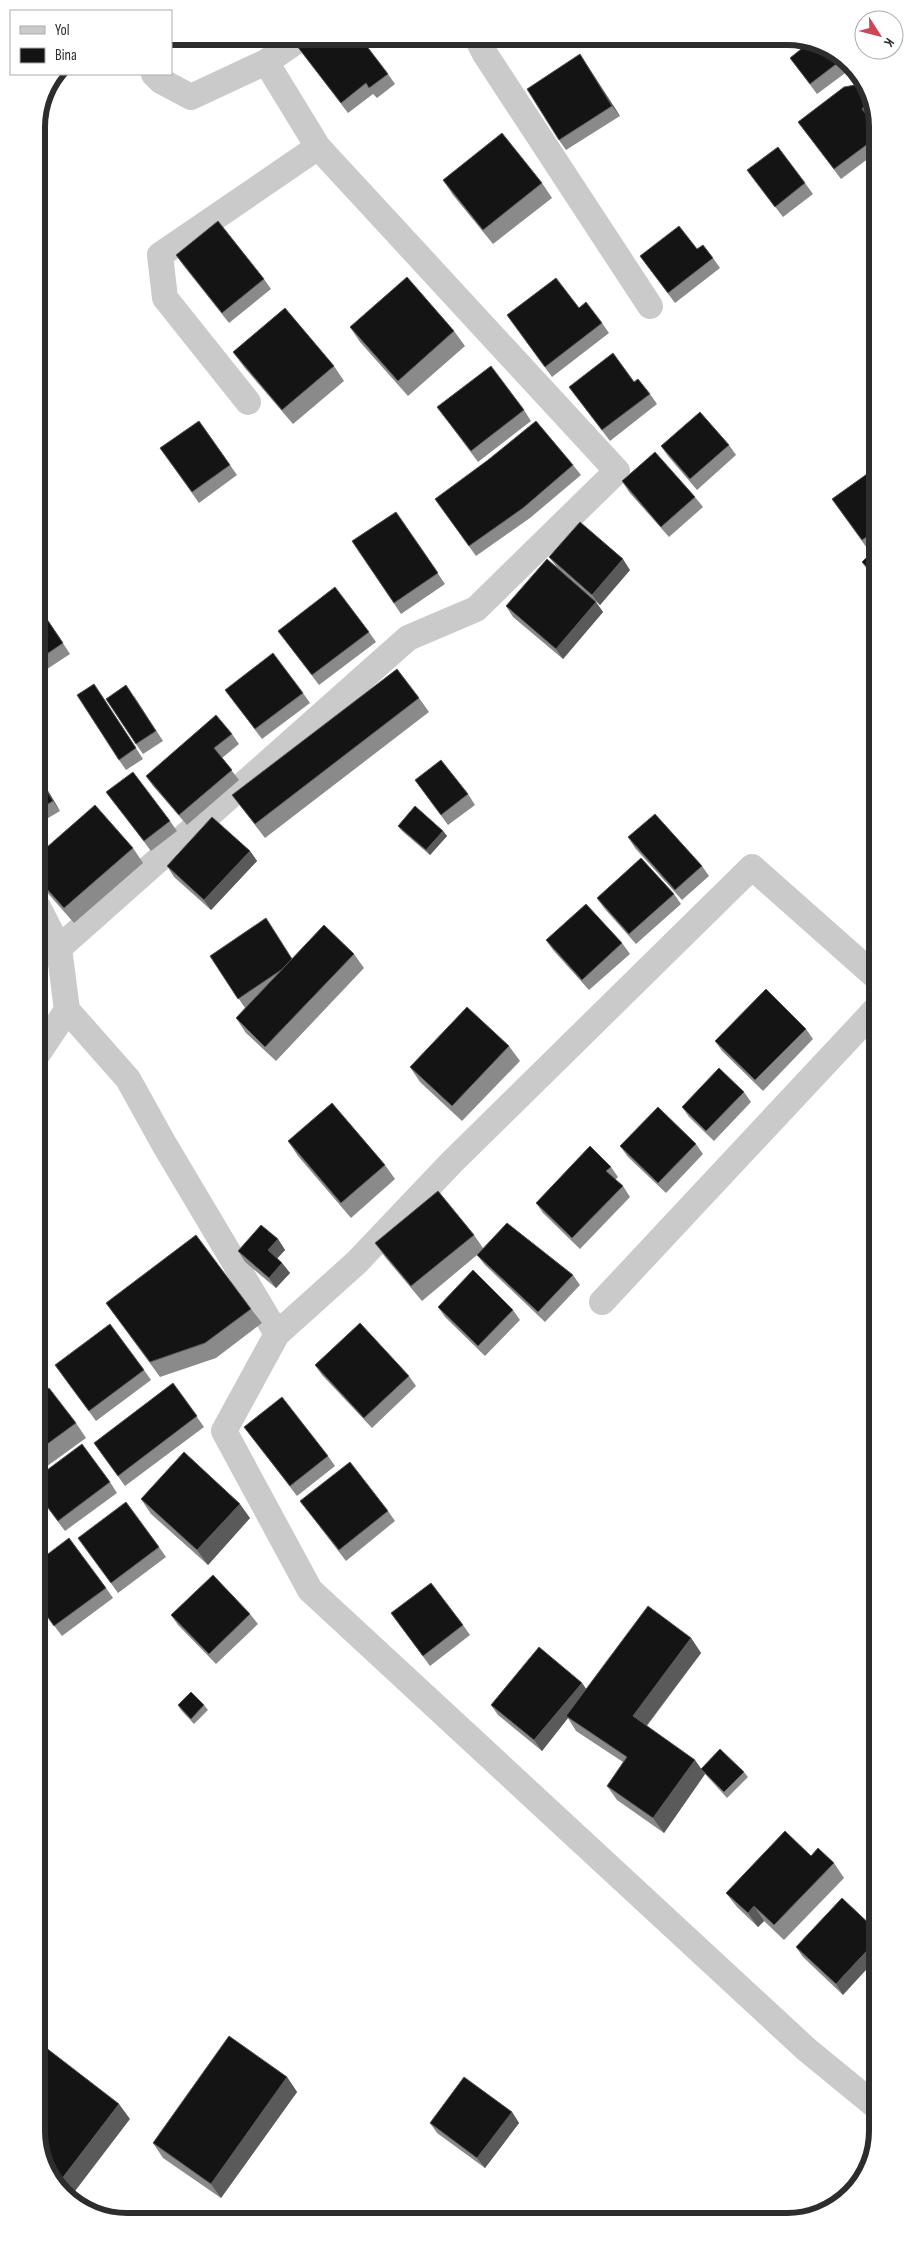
<svg xmlns="http://www.w3.org/2000/svg" width="914" height="2258" font-family="'Sofia Sans Condensed',sans-serif">
  <style>
    .lines { fill: none; stroke-linecap: round; stroke-linejoin: round }
    .street { stroke: #cacaca; stroke-width: 26 }
    .wall { fill: #8a8a8a }
    .shaded-wall { fill: #5a5a5a }
    .building { fill: #141414; stroke: #5a5a5a }
    .rim { fill: none; stroke: #2d2d2d; stroke-width: 6 }
  </style>
  <rect width="100%" height="100%" fill="#fff"/>
  <g class="lines">
    <g class="street">
      <polyline points="476,36 485,54 650,306"/>
      <polyline points="154,74 161,81 191,97 266,62 304,36"/>
      <polyline points="248,402 165,298 160,255 318,147"/>
      <polyline points="38,907 59,948 67,1010 39,1052"/>
      <polyline points="59,948 408,638 476,609 617,471 318,147 266,62"/>
      <polyline points="875,976 752,867 452,1162 357,1262 277,1334 224,1431 310,1590 806,2049 878,2108"/>
      <polyline points="67,1010 128,1079 164,1144 277,1334"/>
      <polyline points="602,1302 875,1010"/>
    </g>
  </g>
  <g class="wall">
    <polygon points="371,36 388,36 377,45"/>
    <polygon points="799,39 842,55 852,68 817,94 790,58 805,46"/>
    <polygon points="297,46 388,74 395,84 377,98 373,94 348,113"/>
    <polygon points="587,65 620,116 566,150 559,140"/>
    <polygon points="871,102 873,107 873,114 870,119 873,123 873,155 841,179 798,122"/>
    <polygon points="747,170 805,183 813,194 783,217"/>
    <polygon points="443,180 542,183 552,198 493,244 453,195"/>
    <polygon points="697,249 713,258 720,268 675,303 640,256"/>
    <polygon points="176,255 264,279 271,289 229,323 183,265"/>
    <polygon points="579,308 602,323 609,333 552,377 507,315"/>
    <polygon points="350,327 454,331 465,346 408,396 360,342"/>
    <polygon points="233,352 334,366 344,381 293,424 244,367"/>
    <polygon points="634,382 650,394 657,404 610,441 569,387"/>
    <polygon points="437,407 524,410 531,421 478,462"/>
    <polygon points="199,421 237,475 199,503 160,448"/>
    <polygon points="729,445 736,455 697,490 668,456 661,446"/>
    <polygon points="573,465 581,475 530,518 476,556 435,499"/>
    <polygon points="874,469 874,547 869,551 832,499"/>
    <polygon points="622,481 695,497 703,507 669,537 629,492"/>
    <polygon points="396,512 445,584 401,614 352,541"/>
    <polygon points="874,550 874,579 862,562"/>
    <polygon points="549,557 630,570 600,605 594,600 603,612 563,659 513,617 506,606 556,566"/>
    <polygon points="38,605 70,654 38,675"/>
    <polygon points="278,631 369,632 376,642 319,685"/>
    <polygon points="225,690 303,693 310,703 262,739"/>
    <polygon points="101,694 143,759 126,770 119,760"/>
    <polygon points="134,696 163,741 143,754 136,744"/>
    <polygon points="419,698 429,712 265,838 232,795"/>
    <polygon points="232,734 239,744 222,758 239,780 187,825 153,786 146,776"/>
    <polygon points="38,774 60,811 38,824"/>
    <polygon points="415,780 468,794 475,805 448,825"/>
    <polygon points="106,792 170,821 177,831 151,851"/>
    <polygon points="398,826 443,831 447,836 430,855 402,831"/>
    <polygon points="628,837 702,866 709,876 682,900 635,848"/>
    <polygon points="133,848 143,863 74,923 38,882 38,855"/>
    <polygon points="250,851 257,861 211,910 174,877 167,866"/>
    <polygon points="674,894 681,904 636,944 604,908 597,898"/>
    <polygon points="546,940 622,943 630,954 589,990 553,950"/>
    <polygon points="354,954 364,968 276,1061 246,1033 236,1018 245,1008 210,956 293,958"/>
    <polygon points="806,1029 813,1039 763,1091 722,1051 715,1041"/>
    <polygon points="509,1046 520,1061 462,1121 420,1082 410,1067"/>
    <polygon points="744,1092 751,1102 714,1141 689,1117 682,1107"/>
    <polygon points="288,1141 385,1165 395,1179 351,1218 298,1156"/>
    <polygon points="696,1144 703,1154 666,1193 628,1157 620,1146"/>
    <polygon points="611,1167 618,1177 615,1180 623,1186 630,1197 580,1249 543,1213 536,1203"/>
    <polygon points="474,1235 483,1248 573,1275 580,1285 545,1322 485,1265 477,1255 422,1301 385,1257 375,1243"/>
    <polygon points="278,1239 285,1250 277,1258 282,1263 290,1273 276,1288 245,1262 238,1251"/>
    <polygon points="106,1303 251,1309 262,1323 216,1358 160,1377"/>
    <polygon points="438,1307 513,1310 520,1320 485,1356 445,1317"/>
    <polygon points="315,1365 409,1376 416,1386 372,1428 322,1375"/>
    <polygon points="144,1370 151,1380 96,1421 62,1375"/>
    <polygon points="173,1383 204,1427 125,1486 94,1443"/>
    <polygon points="39,1395 76,1423 86,1438 39,1472"/>
    <polygon points="244,1427 328,1456 335,1466 297,1496"/>
    <polygon points="39,1476 110,1482 117,1493 65,1531 40,1498"/>
    <polygon points="141,1499 250,1518 208,1565 151,1514"/>
    <polygon points="300,1501 388,1511 395,1521 346,1561"/>
    <polygon points="78,1538 159,1547 166,1557 118,1593"/>
    <polygon points="106,1588 113,1598 62,1636 40,1607"/>
    <polygon points="391,1613 463,1625 470,1635 430,1666"/>
    <polygon points="250,1614 258,1624 216,1664 178,1625 171,1615"/>
    <polygon points="691,1638 701,1653 647,1726 701,1769 744,1772 748,1777 727,1798 705,1774 664,1833 617,1800 607,1786 623,1762 576,1731 568,1718 542,1751 498,1715 491,1705 582,1683 586,1689"/>
    <polygon points="178,1705 204,1705 208,1710 194,1724 181,1710"/>
    <polygon points="811,1856 834,1863 844,1878 784,1940 764,1921 758,1927 737,1907 726,1893"/>
    <polygon points="842,1898 843,1995 803,1957 796,1947"/>
    <polygon points="287,2077 297,2092 221,2198 163,2158 153,2143"/>
    <polygon points="512,2112 519,2123 485,2168 437,2133 430,2123"/>
  </g>
  <g class="shaded-wall">
    <polygon points="580,54 587,65 620,116 612,106"/>
    <polygon points="864,91 871,102 873,107 873,114 870,120 862,109"/>
    <polygon points="623,559 630,570 600,605 592,595"/>
    <polygon points="596,602 603,612 563,659 556,649"/>
    <polygon points="38,774 60,811 53,801 38,776"/>
    <polygon points="443,831 447,836 430,855 426,850"/>
    <polygon points="250,851 257,861 211,910 204,900"/>
    <polygon points="278,1239 285,1250 275,1261 268,1250"/>
    <polygon points="282,1263 290,1273 276,1288 269,1278"/>
    <polygon points="240,1504 250,1518 208,1565 197,1550"/>
    <polygon points="691,1638 701,1653 643,1730 633,1716"/>
    <polygon points="582,1683 589,1693 566,1716 568,1718 542,1751 534,1740"/>
    <polygon points="695,1760 705,1774 664,1833 653,1818"/>
    <polygon points="754,1906 764,1921 758,1927 748,1913"/>
    <polygon points="877,1940 877,1958 843,1995 836,1984"/>
    <polygon points="287,2077 297,2092 221,2198 211,2184"/>
    <polygon points="119,2104 130,2119 69,2199 58,2184"/>
    <polygon points="512,2112 519,2123 485,2168 477,2158"/>
  </g>
  <g class="building">
    <polygon points="310,36 359,36 388,74 369,88 366,83 341,103 297,46"/>
    <polygon points="800,39 842,55 844,58 810,84 790,58 805,46"/>
    <polygon points="580,54 612,106 559,140 527,89"/>
    <polygon points="855,85 864,91 868,101 862,109 873,123 873,140 834,169 798,122 844,87"/>
    <polygon points="502,133 542,183 483,230 443,180"/>
    <polygon points="778,147 805,183 775,207 747,170"/>
    <polygon points="218,221 264,279 222,313 176,255"/>
    <polygon points="679,226 697,249 703,245 713,258 668,293 640,256"/>
    <polygon points="407,277 454,331 398,381 350,327"/>
    <polygon points="556,278 579,308 586,302 602,323 545,367 507,315"/>
    <polygon points="285,308 334,366 282,410 233,352"/>
    <polygon points="613,353 634,382 638,379 650,394 602,430 569,387"/>
    <polygon points="491,366 524,410 471,451 437,407"/>
    <polygon points="700,412 729,445 690,479 661,446"/>
    <polygon points="199,421 230,465 192,492 160,448"/>
    <polygon points="536,421 573,465 523,508 469,546 435,499 488,460"/>
    <polygon points="655,452 695,497 661,527 622,481"/>
    <polygon points="874,469 874,532 862,540 832,499"/>
    <polygon points="396,512 438,573 394,603 352,541"/>
    <polygon points="580,522 623,559 592,595 549,557"/>
    <polygon points="874,550 874,575 862,562"/>
    <polygon points="547,559 596,602 556,649 506,606"/>
    <polygon points="335,587 369,632 312,675 278,631"/>
    <polygon points="38,606 63,643 38,660"/>
    <polygon points="273,653 303,693 255,729 225,690"/>
    <polygon points="397,669 419,698 255,824 232,795"/>
    <polygon points="94,684 136,748 119,760 77,695"/>
    <polygon points="126,685 156,731 136,744 106,699"/>
    <polygon points="216,715 232,734 214,748 232,770 179,815 146,776"/>
    <polygon points="441,760 468,794 441,815 415,780"/>
    <polygon points="133,772 170,821 144,841 106,792"/>
    <polygon points="38,776 53,801 38,810"/>
    <polygon points="95,805 133,848 64,908 38,879 38,855"/>
    <polygon points="415,806 443,831 426,850 398,826"/>
    <polygon points="655,814 702,866 675,890 628,837"/>
    <polygon points="212,817 250,851 204,900 167,866"/>
    <polygon points="641,858 674,894 629,934 597,898"/>
    <polygon points="586,904 622,943 582,980 546,940"/>
    <polygon points="266,918 292,959 281,970 238,999 210,956"/>
    <polygon points="324,925 354,954 265,1047 236,1018"/>
    <polygon points="766,989 806,1029 755,1080 715,1041"/>
    <polygon points="467,1007 509,1046 452,1106 410,1067"/>
    <polygon points="719,1068 744,1092 706,1131 682,1107"/>
    <polygon points="332,1103 385,1165 341,1203 288,1141"/>
    <polygon points="658,1107 696,1144 658,1183 620,1146"/>
    <polygon points="590,1146 611,1167 606,1171 623,1186 572,1238 536,1203"/>
    <polygon points="438,1191 474,1235 411,1286 375,1243"/>
    <polygon points="507,1223 573,1275 538,1312 477,1255"/>
    <polygon points="261,1225 278,1239 268,1250 282,1263 269,1278 238,1251"/>
    <polygon points="196,1235 251,1309 205,1343 150,1362 106,1303"/>
    <polygon points="473,1270 513,1310 478,1346 438,1307"/>
    <polygon points="360,1323 409,1376 364,1418 315,1365"/>
    <polygon points="110,1324 144,1370 89,1411 55,1365"/>
    <polygon points="173,1383 197,1416 118,1476 94,1443"/>
    <polygon points="49,1388 76,1423 39,1450 39,1395"/>
    <polygon points="282,1397 328,1456 290,1486 244,1427"/>
    <polygon points="82,1444 110,1482 58,1521 40,1497 39,1476"/>
    <polygon points="184,1452 240,1504 197,1550 141,1499"/>
    <polygon points="350,1462 388,1511 339,1550 300,1501"/>
    <polygon points="126,1502 159,1547 111,1583 78,1538"/>
    <polygon points="69,1538 106,1588 54,1626 40,1606 40,1560"/>
    <polygon points="213,1575 250,1614 209,1654 171,1615"/>
    <polygon points="431,1583 463,1625 423,1656 391,1613"/>
    <polygon points="648,1606 691,1638 633,1716 695,1760 653,1818 607,1786 627,1757 566,1716"/>
    <polygon points="539,1647 582,1683 534,1740 491,1705"/>
    <polygon points="191,1692 204,1705 191,1719 178,1705"/>
    <polygon points="720,1749 744,1772 724,1792 701,1769"/>
    <polygon points="785,1831 811,1856 818,1848 834,1863 774,1925 754,1906 748,1913 726,1893"/>
    <polygon points="842,1898 877,1931 877,1940 836,1984 796,1947"/>
    <polygon points="229,2036 287,2077 211,2184 153,2143"/>
    <polygon points="45,2047 119,2104 58,2184 41,2160 41,2053"/>
    <polygon points="464,2077 512,2112 477,2158 430,2123"/>
  </g>
  <path d="M0 0H914V2258H0ZM127 45H787A82 82 0 0 1 869 127V2131A82 82 0 0 1 787 2213H127A82 82 0 0 1 45 2131V127A82 82 0 0 1 127 45Z" fill="#fff" fill-rule="evenodd"/>
  <path class="rim" d="M127 45H787A82 82 0 0 1 869 127V2131A82 82 0 0 1 787 2213H127A82 82 0 0 1 45 2131V127A82 82 0 0 1 127 45Z"/>
  <rect x="10" y="10" width="162" height="65" fill="#ffffff" stroke="#ababab"/>
  <rect x="20" y="26" width="25" height="8" fill="#cacaca" stroke="#ababab"/>
  <text x="55" y="35" font-size="15" fill="#2d2d2d">Yol</text>
  <rect x="20" y="48" width="25" height="15" fill="#141414" stroke="#ababab"/>
  <text x="55" y="60" font-size="15" fill="#2d2d2d">Bina</text>
  <g transform="translate(879 35) rotate(126)"><circle r="24" fill="#ffffff" stroke="#ababab"/>
  <path d="M0-4L9 19L0 12L-9 19Z" fill="#ce4559"/>
  <text y="-8" font-size="14" font-weight="bold" text-anchor="middle" fill="#2d2d2d">K</text>
  </g>
</svg>
